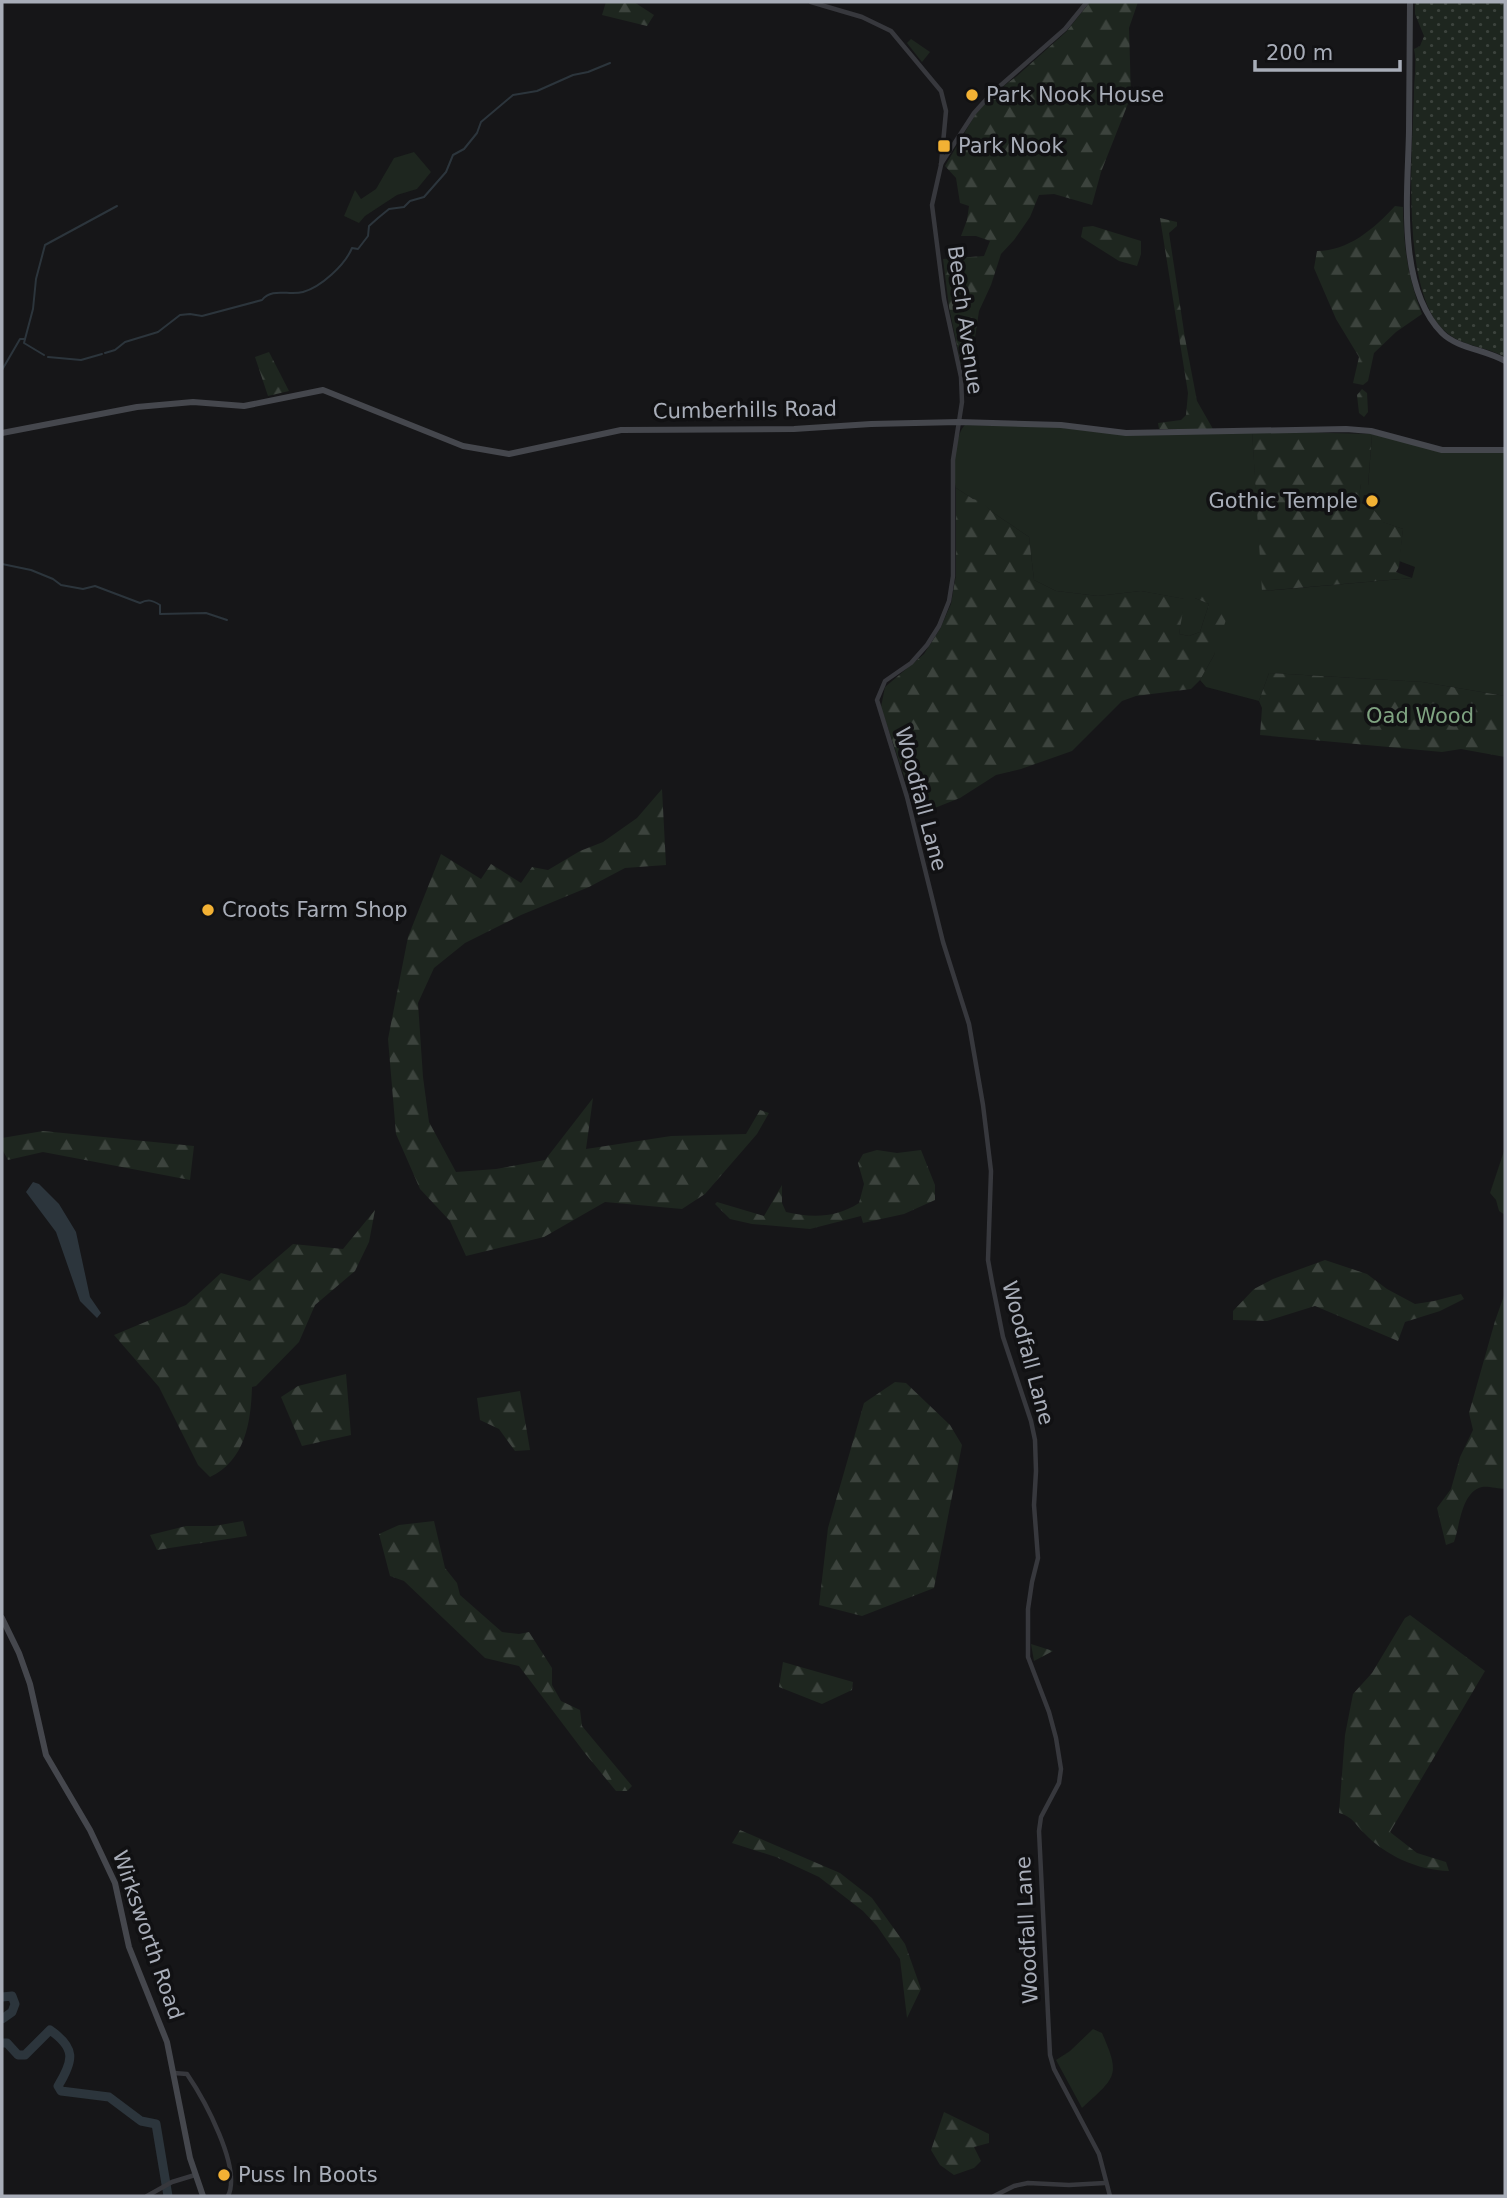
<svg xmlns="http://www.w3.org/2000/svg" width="1507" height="2198" font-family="'DejaVu Sans',sans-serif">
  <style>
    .grass { fill: #1e261f }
    .forest { fill: url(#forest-firs) }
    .park { fill: url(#park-dots) }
    .water { fill: #2c353c }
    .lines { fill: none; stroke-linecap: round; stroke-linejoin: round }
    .stream { stroke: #2c353c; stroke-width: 2 }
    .river { stroke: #2c353c; stroke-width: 9 }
    .street { stroke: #37383d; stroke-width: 4.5 }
    .secondary { stroke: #45474d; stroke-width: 6 }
    .poi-dot { fill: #f2b134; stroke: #111113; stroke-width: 2.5 }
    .labels { text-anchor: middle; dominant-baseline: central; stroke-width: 7; stroke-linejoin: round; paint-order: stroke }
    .poi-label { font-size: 21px; fill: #a8adb8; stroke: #111113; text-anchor: start }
    .street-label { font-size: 21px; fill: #a8adb8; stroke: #111113 }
    .park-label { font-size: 21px; fill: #7fa381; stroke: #111113 }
  </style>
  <defs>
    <pattern id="forest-firs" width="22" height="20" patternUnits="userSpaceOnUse" patternTransform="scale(1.75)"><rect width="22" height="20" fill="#1e261f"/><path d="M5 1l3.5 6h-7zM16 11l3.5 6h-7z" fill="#3c433d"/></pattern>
    <pattern id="park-dots" width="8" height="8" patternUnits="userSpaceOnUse" patternTransform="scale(1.75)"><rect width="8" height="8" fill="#1e261f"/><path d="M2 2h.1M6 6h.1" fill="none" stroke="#3c433d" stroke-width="1.8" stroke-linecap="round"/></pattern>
  </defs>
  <rect width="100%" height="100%" fill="#161618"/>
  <g class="grass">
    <polygon points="414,152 431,172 417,189 397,195 365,216 359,223 344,216 355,190 361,199 376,189 394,158"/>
    <path d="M965 425 1047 426 1098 432 1252 431 1263 591 1412 578 1415 567 1399 561 1403 529 1382 522 1374 510 1376 497 1364 495 1362 503 1358 501 1361 484 1372 487 1368 486 1372 434 1420 446 1505 453V696L1422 682 1269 673 1259 701 1206 687 1200 680 1214 655 1227 595 1195 598 1209 604 1200 632 1189 636 1179 634 1184 599 1141 591 1098 596 1056 591 1034 580 1029 537 992 512 982 502 973 499 956 488C952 475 955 433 965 425Z"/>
    <polygon points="1505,1148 1505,1215 1499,1211 1496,1200 1490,1193"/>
    <path d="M1093 2029 1102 2033C1121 2076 1116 2077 1082 2108L1056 2060 1070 2051Z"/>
  </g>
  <g class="forest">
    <polygon points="606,2 634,2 654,15 647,26 602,15"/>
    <polygon points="1090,2 1138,2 1129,28 1131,96 1101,172 1092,205 1054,194 1039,195 1030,217 1014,240 1001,254 991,285 979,311 971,364 962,370 949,307 943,259 984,256 990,241 976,236 961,236 967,220 969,206 960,203 956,178 945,166 975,115 993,94 1017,76 1066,32"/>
    <polygon points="911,39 930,52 922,62 907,43"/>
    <path d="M1395 206 1403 207C1404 249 1407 274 1422 314L1396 332 1374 353 1368 381 1363 385 1353 383 1359 357 1336 319 1314 268 1317 251C1348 251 1374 229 1395 206Z"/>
    <polygon points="1160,218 1177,222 1177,226 1169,233 1185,338 1197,401 1213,429 1159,429 1158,423 1181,420 1186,415 1188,393"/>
    <polygon points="1093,226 1141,241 1141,254 1137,266 1119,261 1081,237 1083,227"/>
    <polygon points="269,352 289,391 268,396 255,357"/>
    <polygon points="1362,389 1367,393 1368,412 1364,417 1359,413 1357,395"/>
    <polygon points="1252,431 1372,434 1368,485 1373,487 1371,491 1362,489 1363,486 1361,484 1358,501 1374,510 1383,522 1403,529 1399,567 1396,572 1412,578 1262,591"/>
    <polygon points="956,488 973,499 982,501 992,512 1029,537 1034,580 1056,591 1098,596 1141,591 1185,599 1179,634 1189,636 1200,632 1209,604 1195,598 1199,592 1216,590 1227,595 1227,617 1214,655 1200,680 1191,689 1136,696 1122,701 1072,751 1021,769 996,775 960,798 917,815 881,707 885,687 924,654 940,629 951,604 956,575"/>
    <polygon points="1269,673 1422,682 1505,696 1505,757 1461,749 1442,752 1260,735 1262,708 1259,701"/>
    <polygon points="662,789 666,865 625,868 589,887 521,915 465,943 434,968 418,1003 423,1077 429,1122 456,1172 496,1169 545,1160 593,1098 586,1149 671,1136 746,1134 760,1110 769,1113 757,1134 705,1194 682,1209 605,1202 544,1237 466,1256 450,1221 420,1189 396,1134 388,1039 408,937 441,854 481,879 491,864 521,883 532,867 548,870 580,851 603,842 637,818"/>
    <polygon points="43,1131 194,1146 190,1180 43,1152 8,1160 2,1149 2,1138"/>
    <path d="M877 1150 897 1153 921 1150 935 1185V1200L904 1214 863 1223 861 1216 810 1229 752 1224 730 1219 715 1204 717 1202 764 1216 782 1185V1203L786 1212C812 1218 836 1218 859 1203L864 1184 858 1163 863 1154Z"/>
    <path d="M375 1210 369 1242 355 1271 315 1305 299 1342 256 1386 252 1387C251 1422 245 1461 210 1477L198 1465 159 1387 114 1335 186 1305 221 1273 250 1281 293 1244 343 1249Z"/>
    <polygon points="1325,1260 1367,1274 1387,1289 1415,1304 1434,1301 1461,1294 1464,1299 1440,1311 1405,1322 1398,1341 1315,1306 1267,1321 1233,1320 1233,1311 1254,1289 1273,1279"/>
    <path d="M1505 1293V1489C1499 1489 1488 1486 1482 1487 1461 1492 1460 1526 1454 1542L1446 1545 1437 1508 1451 1489 1460 1457 1473 1430 1469 1413 1495 1321Z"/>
    <polygon points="346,1374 351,1435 302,1446 281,1397 298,1386"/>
    <polygon points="895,1382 906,1383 950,1425 962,1445 934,1588 862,1616 819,1605 828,1528 864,1403"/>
    <polygon points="520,1391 530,1450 515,1451 499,1429 480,1420 477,1398"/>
    <polygon points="243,1521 247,1536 157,1550 150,1535 186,1526 214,1526"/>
    <polygon points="434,1521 445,1568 457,1583 460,1595 502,1632 519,1634 529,1632 552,1668 552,1685 561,1701 580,1710 582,1726 632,1786 627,1791 616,1791 584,1752 519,1666 485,1658 404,1581 390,1576 379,1534 399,1525"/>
    <path d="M1410 1615 1485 1671 1390 1832 1417 1853 1446 1862 1449 1871C1417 1870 1386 1856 1364 1833 1354 1823 1353 1817 1339 1813L1345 1735 1353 1694 1372 1673 1405 1618Z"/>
    <polygon points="1031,1644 1053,1651 1034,1661"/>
    <polygon points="783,1662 853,1682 852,1690 822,1704 779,1687"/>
    <polygon points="740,1830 840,1873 872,1898 905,1944 921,1989 907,2018 900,1959 877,1926 863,1911 819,1877 776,1857 732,1843"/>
    <polygon points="944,2112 989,2134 989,2143 974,2147 981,2161 974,2168 954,2175 940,2165 931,2150"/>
  </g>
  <path class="park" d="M1415 2H1505V357C1487 347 1462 346 1446 332 1399 293 1413 150 1414 92 1414 78 1417 63 1414 49L1420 46 1424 36 1415 14Z"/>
  <polygon class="water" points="33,1182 39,1184 59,1204 76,1232 90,1297 101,1313 97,1318 80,1301 56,1232 26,1192"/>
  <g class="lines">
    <g class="stream">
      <polyline points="25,339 24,343 44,355"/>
      <path d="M105 353 115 350 125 342 158 332 180 315 190 314 202 316 262 300C272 287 289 296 303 292 321 287 345 265 352 248L358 249 368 236 369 226 378 218 389 209 404 207 410 201 424 197 446 172 453 155 464 149 477 133 481 122 513 95 537 91 573 75 588 72 610 63"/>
      <polyline points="48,357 81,360 102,354"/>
      <polyline points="2,370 20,339 25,339 33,309 36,279 45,245 117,206"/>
      <path d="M2 564 31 570 53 579 61 585 83 589 95 586 140 603C148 599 152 600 160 605V614L206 613 227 620"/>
    </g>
    <g class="river">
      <polyline points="2,1997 12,1996 15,2004 12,2012 2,2019"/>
      <path d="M2 2043H7L18 2055H25L50 2030C76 2048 74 2060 58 2086L61 2091 109 2097 141 2121 156 2124 168 2196"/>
    </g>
    <g class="street">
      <polyline points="811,2 862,17 891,31 941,91 946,111 941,165 932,205 944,299 961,377 962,402 953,460 953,576 949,601 939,626 927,645 911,663 885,681 877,700 907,797 943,942 969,1024 983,1105 991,1171 988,1260 992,1282 1003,1337 1031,1421 1035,1440 1036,1471 1034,1505 1038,1558 1032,1582 1028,1609 1028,1657 1049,1712 1056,1738 1061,1769 1059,1783 1041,1817 1039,1831 1050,2055 1054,2069 1099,2154 1110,2196"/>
      <polyline points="941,164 974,113 992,93 1065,29 1087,2"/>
      <path d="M174 2073 187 2074C204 2099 242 2168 228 2196"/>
      <polyline points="147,2196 172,2182 195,2175"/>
      <polyline points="994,2196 1014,2186 1028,2183 1069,2185 1105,2183"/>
    </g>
    <g class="secondary">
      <path d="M1410 2C1410 45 1409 88 1409 131 1408 191 1396 286 1442 333 1457 348 1486 350 1505 361"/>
      <polyline points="2,433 137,407 193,402 244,406 323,390 463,446 509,454 621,430 794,429 871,424 959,422 1061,425 1126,433 1346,429 1371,431 1442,450 1505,450"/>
      <polyline points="2,1618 19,1653 30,1684 46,1755 90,1830 115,1883 129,1947 167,2042 190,2158 203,2196"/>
    </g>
  </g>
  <g class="poi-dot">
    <circle cx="972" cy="95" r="7"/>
    <rect x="937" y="139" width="14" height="14" rx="3.5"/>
    <circle cx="1372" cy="501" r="7"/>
    <circle cx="208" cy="910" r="7"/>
    <circle cx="224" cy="2175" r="7"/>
  </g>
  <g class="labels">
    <g class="poi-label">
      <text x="986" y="95">Park Nook House</text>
      <text x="958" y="146">Park Nook</text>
      <text x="1358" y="501" text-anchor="end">Gothic Temple</text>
      <text x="222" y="910">Croots Farm Shop</text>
      <text x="238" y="2175">Puss In Boots</text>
    </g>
    <g class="street-label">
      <text transform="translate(965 320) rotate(82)">Beech Avenue</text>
      <text transform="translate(745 410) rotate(-1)">Cumberhills Road</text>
      <text transform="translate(921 799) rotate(75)">Woodfall Lane</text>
      <text transform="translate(1028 1353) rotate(75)">Woodfall Lane</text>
      <text transform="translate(1027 1930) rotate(-93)">Woodfall Lane</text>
      <text transform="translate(148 1935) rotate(71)">Wirksworth Road</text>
    </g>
    <g class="park-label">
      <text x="1420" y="716">Oad Wood</text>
    </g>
  </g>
  <rect width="1507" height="2198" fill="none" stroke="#a8adb8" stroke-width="7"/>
  <path d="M1255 60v10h145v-10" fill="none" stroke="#a8adb8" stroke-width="3.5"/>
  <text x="1266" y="60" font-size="21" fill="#a8adb8" stroke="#111113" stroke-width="5" paint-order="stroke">200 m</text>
</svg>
